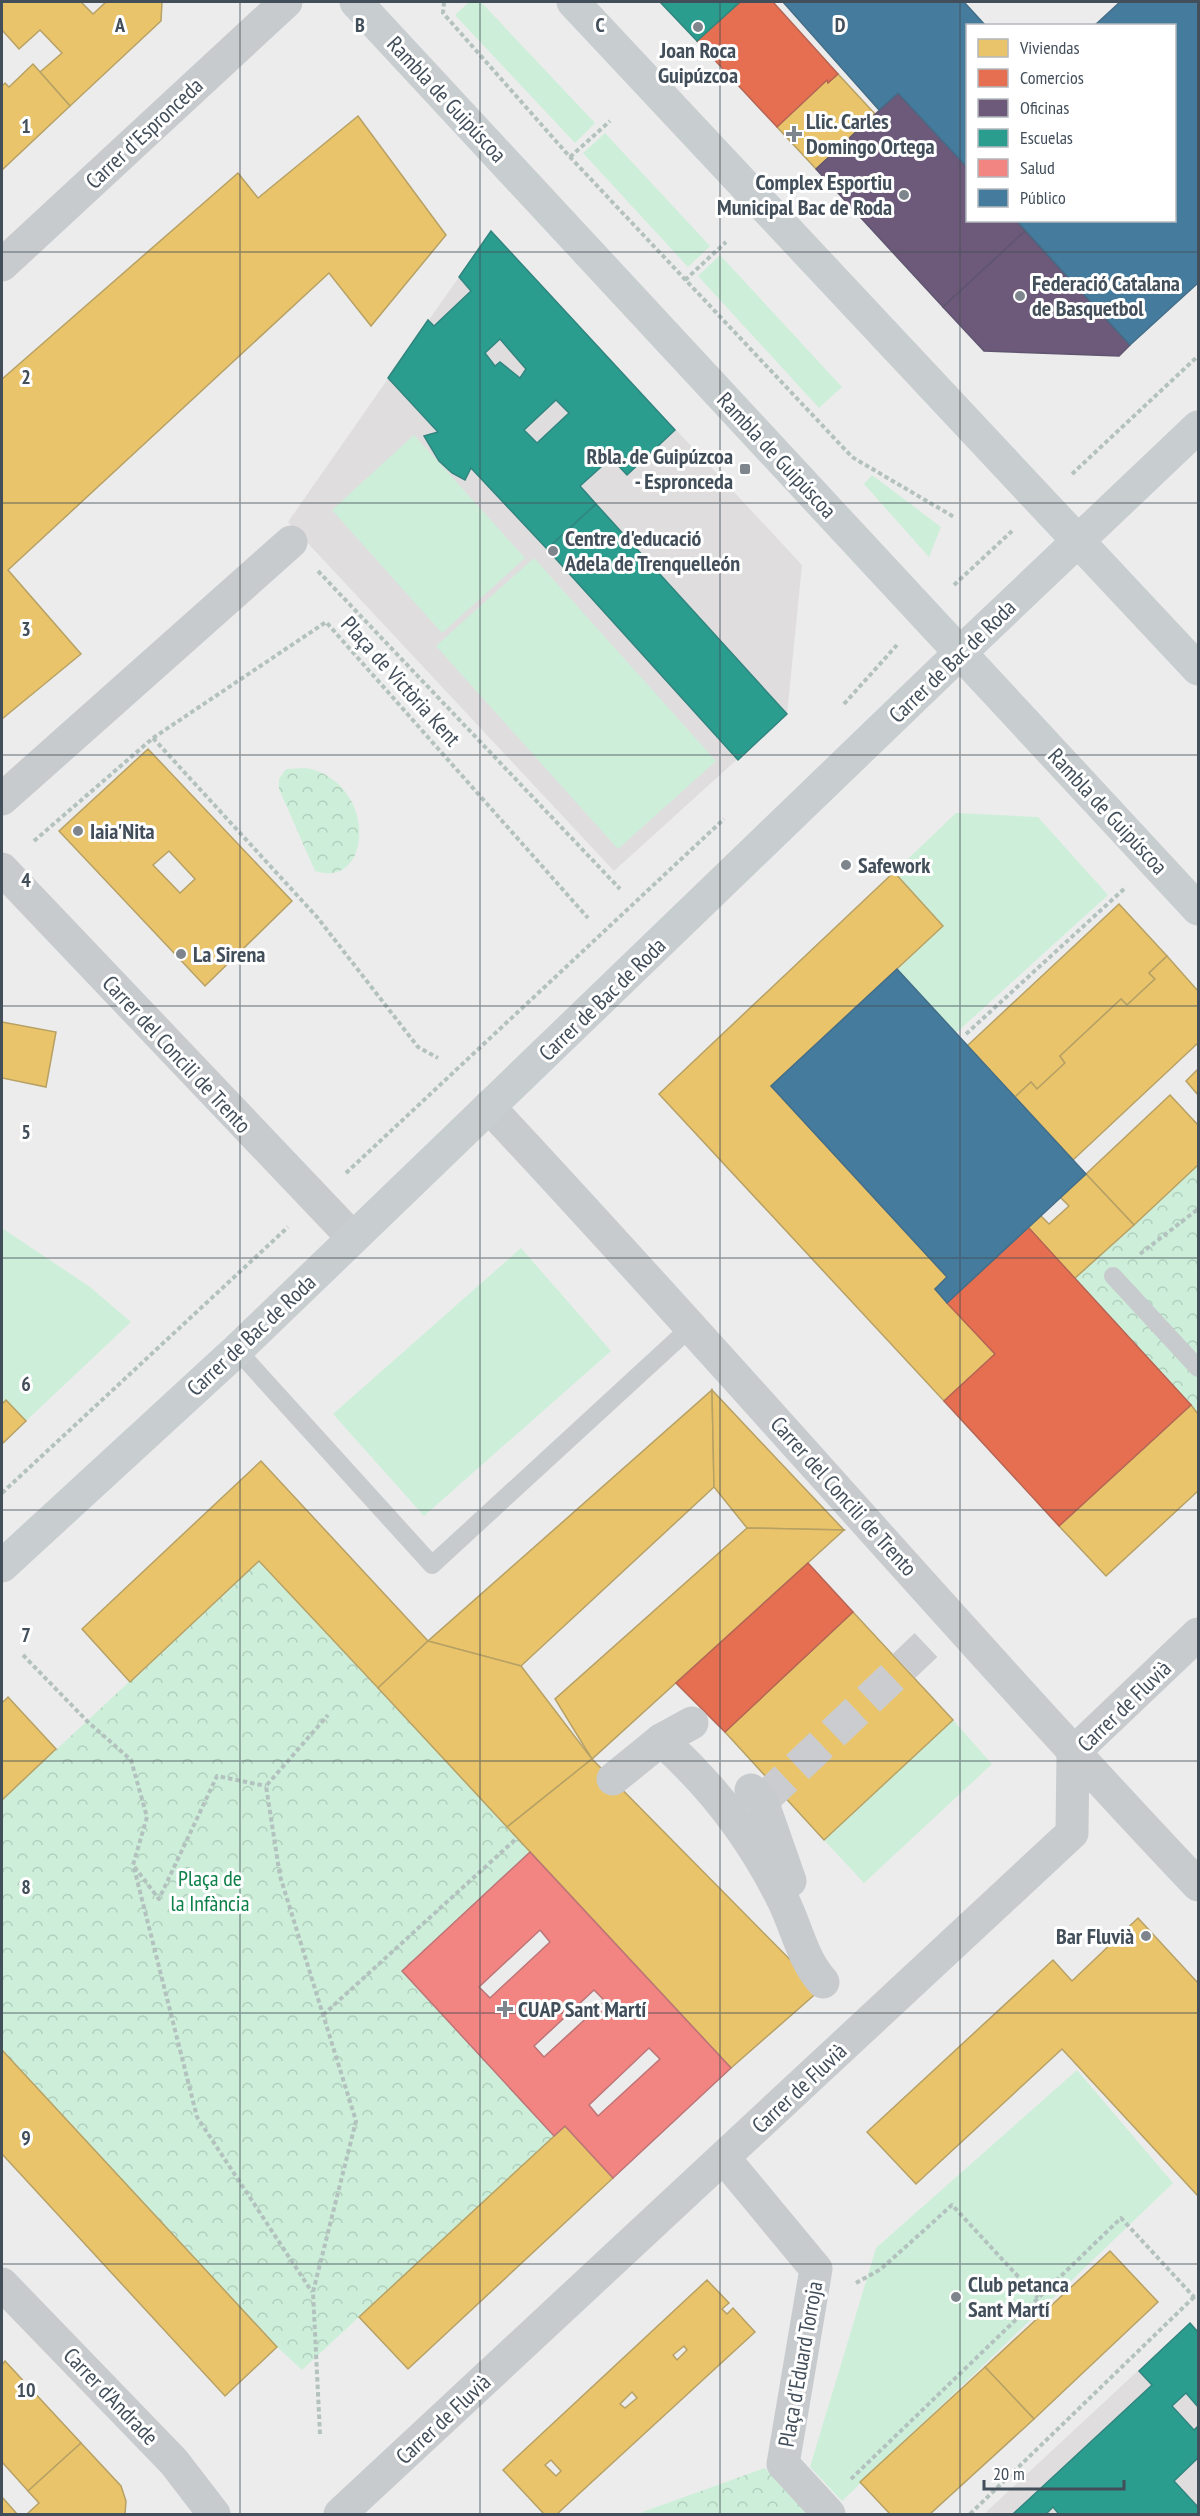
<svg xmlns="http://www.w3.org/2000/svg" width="1200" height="2516" font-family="'PT Sans Narrow',sans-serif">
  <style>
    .education { fill: #dfddde }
    .green { fill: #cdefda }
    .park { fill: url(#park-crowns) }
    .homes { fill: #e9c46a; stroke: #b7a165; stroke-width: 1.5; fill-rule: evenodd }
    .shops { fill: #e76f51; stroke: #b66554; stroke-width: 1.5 }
    .offices { fill: #6d597a; stroke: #605670; stroke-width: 1.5 }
    .schools { fill: #2a9d8f; stroke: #31857f; stroke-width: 1.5; fill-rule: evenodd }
    .health { fill: #f28482; stroke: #bd7476; stroke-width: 1.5; fill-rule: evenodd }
    .public { fill: #457b9d; stroke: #446e89; stroke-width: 1.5 }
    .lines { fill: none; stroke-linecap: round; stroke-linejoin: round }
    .street-tunnel { stroke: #cbcccf; stroke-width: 33; stroke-dasharray: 33 16; stroke-linecap: butt }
    .path { stroke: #b3c2be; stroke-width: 4; stroke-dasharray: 4.5 3; stroke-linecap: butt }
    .lane { stroke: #c8cbce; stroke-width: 18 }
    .street { stroke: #c8cbce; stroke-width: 33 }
    .secondary { stroke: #c8cdd0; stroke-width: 33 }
    .grid { fill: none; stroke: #424e5a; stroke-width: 1.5; stroke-opacity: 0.55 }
    .poi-dot { fill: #7e858d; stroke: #fff; stroke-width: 2 }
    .labels { text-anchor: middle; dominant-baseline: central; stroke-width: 6; stroke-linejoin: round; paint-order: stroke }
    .poi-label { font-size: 22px; font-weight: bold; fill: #424e5a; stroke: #fff; text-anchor: start }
    .street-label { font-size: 22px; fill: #424e5a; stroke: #fff }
    .park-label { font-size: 22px; fill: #0d8149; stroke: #fff }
    .grid-label { font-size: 20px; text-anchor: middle; font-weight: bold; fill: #424e5a; stroke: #fff; stroke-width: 6; stroke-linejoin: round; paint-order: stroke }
  </style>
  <defs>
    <pattern id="park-crowns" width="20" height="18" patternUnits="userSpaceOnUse" patternTransform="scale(1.5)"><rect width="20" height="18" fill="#cdefda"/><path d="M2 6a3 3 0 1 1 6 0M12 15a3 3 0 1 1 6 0" fill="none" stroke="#b1cfbd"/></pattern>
  </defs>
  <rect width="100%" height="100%" fill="#edecec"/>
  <g class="education">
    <polygon points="491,231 802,565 787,714 614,871 288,522"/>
    <polygon points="1189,2323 1198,2333 1198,2514 984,2514"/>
  </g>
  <g class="green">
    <polygon points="469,2 481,2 595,123 575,143 455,15"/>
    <polygon points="605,133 710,246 688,267 583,153"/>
    <polygon points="720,255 842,387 819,408 698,276"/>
    <polygon points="414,435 525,558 442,633 332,510"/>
    <polygon points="872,475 941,527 929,557 864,484"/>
    <polygon points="534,558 716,761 618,849 436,646"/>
    <polygon points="956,813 1038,817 1108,895 956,1033 897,969 894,872"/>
    <polygon points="2,1228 90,1287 131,1322 26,1421 6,1400 2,1404"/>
    <polygon points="521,1248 611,1351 424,1516 333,1414"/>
    <polygon points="953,1720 992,1764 864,1883 824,1840"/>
    <polygon points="1077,2070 1173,2183 842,2501 810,2467 876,2248"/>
  </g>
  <g class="park">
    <path d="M306 768C377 781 374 890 315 871L279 789V779L286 769Z"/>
    <polygon points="1198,1165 1198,1414 1074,1279"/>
    <polygon points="259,1561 530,1852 402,1971 554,2136 302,2370 277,2347 2,2050 2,1800"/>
    <polygon points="765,2468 808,2514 637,2514"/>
  </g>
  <g class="homes">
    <polygon points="2,2 81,2 93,14 106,2 162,2 161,21 70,106 40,72 62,53 40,30 19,49 2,30"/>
    <polygon points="33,64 70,106 2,170 2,86 5,83 9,87"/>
    <polygon points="838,74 875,114 816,169 777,127 827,80 828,83"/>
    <polygon points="358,116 446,235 371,326 329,273 8,570 81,654 2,719 2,379 238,173 258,198"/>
    <path d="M148 749 292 901 205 986 59 831ZM169 851 195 879 180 893 153 865Z"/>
    <polygon points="894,872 943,926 771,1086 947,1277 935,1289 995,1354 944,1401 659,1094"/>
    <polygon points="1119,904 1167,956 1149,973 1155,979 1127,1005 1121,999 1060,1056 1065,1063 1037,1089 1031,1082 1015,1097 967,1046"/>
    <polygon points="1167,956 1198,991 1198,1043 1073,1160 1015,1097 1031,1082 1037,1089 1065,1063 1060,1056 1121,999 1127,1005 1155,979 1149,973"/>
    <polygon points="2,1022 56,1032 46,1087 2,1078"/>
    <polygon points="1198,1069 1198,1095 1186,1081"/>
    <polygon points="1170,1095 1198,1125 1198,1165 1134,1225 1086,1174"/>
    <polygon points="1086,1174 1134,1225 1074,1279 1028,1227 1041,1216 1049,1224 1069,1206 1060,1197"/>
    <polygon points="712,1390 714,1487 521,1666 428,1641"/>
    <polygon points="712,1390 775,1457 844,1530 747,1528 714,1487"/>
    <polygon points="6,1400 26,1421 2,1444 2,1404"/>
    <polygon points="1191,1405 1198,1414 1198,1491 1106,1576 1059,1526"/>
    <polygon points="261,1461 428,1641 378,1688 259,1561 130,1682 82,1629"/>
    <polygon points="747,1528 844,1530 592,1759 555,1699"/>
    <polygon points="853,1612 953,1720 824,1840 725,1732"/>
    <polygon points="428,1641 521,1666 592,1759 507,1827 378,1688"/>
    <polygon points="8,1697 56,1749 2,1800 2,1703"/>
    <polygon points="592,1759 820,1990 731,2068 507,1827"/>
    <polygon points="1138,1918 1198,1983 1198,2196 1062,2049 916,2184 867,2132 1053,1960 1072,1981"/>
    <polygon points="2,2050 277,2347 225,2396 2,2154"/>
    <polygon points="565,2126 613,2178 408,2369 359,2317"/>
    <polygon points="1110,2251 1158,2302 1034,2419 985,2367"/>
    <path d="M707 2280 729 2303 722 2309 727 2314 733 2308 755 2332 557 2514H544L503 2470ZM684 2346 687 2350 677 2360 673 2355ZM632 2392 637 2398 625 2408 620 2404ZM551 2460 561 2471 556 2476 545 2465Z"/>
    <polygon points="5,2361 81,2443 28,2491 2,2462 2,2365"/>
    <polygon points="985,2367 1034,2419 930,2514 890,2514 860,2482"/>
    <polygon points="81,2443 121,2486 126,2501 125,2514 27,2514 39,2503 28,2491"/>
    <polygon points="2,2497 17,2514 2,2514"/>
  </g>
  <g class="shops">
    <polygon points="740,2 773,2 838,74 828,83 827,80 777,127 697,41"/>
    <polygon points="1028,1227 1191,1405 1059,1526 944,1401 995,1354 947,1303"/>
    <polygon points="808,1563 853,1612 725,1732 676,1683"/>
  </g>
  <g class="offices">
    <polygon points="898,93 968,168 968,220 1016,220 1025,231 943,307 816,169"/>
    <polygon points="1025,231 1130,345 1119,356 984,351 943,307"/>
  </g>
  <g class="schools">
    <polygon points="660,2 740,2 697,41"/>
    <path d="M491 231 675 430 627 475 611 458 580 486 596 504 547 549 471 468 465 480 452 473 439 461 424 436 438 432 388 378 428 320 434 326 471 291 459 277ZM500 339 526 369 520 378 500 362 495 366 485 353ZM556 400 569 413 537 443 524 430Z"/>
    <polygon points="596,504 787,714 738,760 547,549"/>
    <polygon points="1190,2323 1198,2332 1198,2407 1186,2393 1172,2406 1194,2430 1198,2426 1198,2458 1174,2481 1198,2507 1198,2514 1057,2514 1058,2513 1053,2507 1046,2514 1013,2514 1152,2385 1139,2371"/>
  </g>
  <path class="health" d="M530 1852 731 2068 613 2178 565 2126 554 2136 402 1971ZM540 1930 550 1942 490 1998 479 1987ZM594 1990 605 2001 544 2057 534 2046ZM649 2048 660 2059 598 2116 589 2105Z"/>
  <g class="public">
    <polygon points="783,2 964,2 986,26 968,26 968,168 898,93 879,110"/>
    <polygon points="1120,2 1198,2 1198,283 1130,345 1016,220 1174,220 1174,26 1094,26"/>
    <polygon points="897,969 1086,1174 947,1303 935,1289 947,1277 771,1086"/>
  </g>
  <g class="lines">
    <polyline class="street-tunnel" points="762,1801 926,1645"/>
    <g class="path">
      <polyline points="444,2 443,13 570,157 852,457 954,517"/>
      <polyline points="570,157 610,121"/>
      <polyline points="685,280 726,242"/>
      <polyline points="1072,474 1198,356"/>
      <polyline points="318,571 620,889"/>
      <polyline points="954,585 1012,531"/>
      <polyline points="844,704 897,645"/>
      <polyline points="153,738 326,622 588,918"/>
      <polyline points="34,841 153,738 317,917 418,1047 438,1058"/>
      <polyline points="966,1034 1125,888"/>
      <polyline points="346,1173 724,819"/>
      <polyline points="1140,1254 1198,1209"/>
      <polyline points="2,1493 288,1227"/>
      <polyline points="23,1655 87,1721 131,1760 147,1817 133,1865 159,1899 217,1776 266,1786"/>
      <polyline points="134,1868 197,2117 312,2292"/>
      <polyline points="323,2015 517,1838"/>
      <polyline points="856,2283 881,2269 952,2205 1038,2298"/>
      <polyline points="320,2434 313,2292 356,2121 280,1876 266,1786 328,1715"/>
      <polyline points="851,2479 1121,2218 1194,2297 1198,2297"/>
      <polyline points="970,2514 1194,2297"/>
    </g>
    <g class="lane">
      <polyline points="1113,1276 1198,1368"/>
      <polyline points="237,1350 432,1565 692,1326"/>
    </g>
    <g class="street">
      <polyline points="2,265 286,2"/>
      <polyline points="2,799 291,542"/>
      <polyline points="2,869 353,1238"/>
      <path d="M489 1107C729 1363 957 1630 1198 1885"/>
      <polyline points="661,1740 692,1723"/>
      <path d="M613 1779 661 1740C712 1785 753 1839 783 1900 797 1928 802 1959 823 1982"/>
      <polyline points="751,1790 762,1801 790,1881"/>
      <polyline points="724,2158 816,2269 783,2464 829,2514"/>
      <polyline points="2,2284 174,2462 214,2514"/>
      <polyline points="340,2514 1072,1833 1073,1753 1198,1634"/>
    </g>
    <g class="secondary">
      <polyline points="356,2 1198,909"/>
      <polyline points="573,2 1198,669"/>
      <polyline points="2,1566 237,1350 960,653 1198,427"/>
    </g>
  </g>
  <path class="grid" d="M240 2V2514M480 2V2514M720 2V2514M960 2V2514M2 252H1198M2 503H1198M2 755H1198M2 1006H1198M2 1258H1198M2 1510H1198M2 1761H1198M2 2013H1198M2 2264H1198"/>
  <g class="poi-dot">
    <circle cx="698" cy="27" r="6"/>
    <path d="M791 125h6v6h6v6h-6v6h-6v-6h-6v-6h6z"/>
    <circle cx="904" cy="195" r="6"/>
    <circle cx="1020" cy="296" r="6"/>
    <rect x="739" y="463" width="12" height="12" rx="3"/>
    <circle cx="553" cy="551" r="6"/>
    <circle cx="78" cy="831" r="6"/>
    <circle cx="846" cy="865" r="6"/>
    <circle cx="181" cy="954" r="6"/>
    <circle cx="1146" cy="1936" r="6"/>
    <path d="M502 2000h6v6h6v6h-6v6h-6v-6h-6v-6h6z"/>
    <circle cx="956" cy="2297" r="6"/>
  </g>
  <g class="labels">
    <g class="poi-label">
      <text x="698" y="50" text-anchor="middle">Joan Roca<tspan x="698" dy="25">Guipúzcoa</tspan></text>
      <text x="806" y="121">Llic. Carles<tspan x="806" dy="25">Domingo Ortega</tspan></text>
      <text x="892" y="182" text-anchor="end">Complex Esportiu<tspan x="892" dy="25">Municipal Bac de Roda</tspan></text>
      <text x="1032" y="283">Federació Catalana<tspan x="1032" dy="25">de Basquetbol</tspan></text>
      <text x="733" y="456" text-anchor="end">Rbla. de Guipúzcoa<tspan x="733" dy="25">- Espronceda</tspan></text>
      <text x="565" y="538">Centre d'educació<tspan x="565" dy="25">Adela de Trenquelleón</tspan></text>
      <text x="90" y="831">Iaia'Nita</text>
      <text x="858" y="865">Safework</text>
      <text x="193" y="954">La Sirena</text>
      <text x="1134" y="1936" text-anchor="end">Bar Fluvià</text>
      <text x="518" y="2009">CUAP Sant Martí</text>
      <text x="968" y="2284">Club petanca<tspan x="968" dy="25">Sant Martí</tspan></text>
    </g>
    <g class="street-label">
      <text transform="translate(447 99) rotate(47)">Rambla de Guipúscoa</text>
      <text transform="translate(144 133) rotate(-43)">Carrer d'Espronceda</text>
      <text transform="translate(777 455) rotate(47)">Rambla de Guipúscoa</text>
      <text transform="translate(952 661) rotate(-44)">Carrer de Bac de Roda</text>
      <text transform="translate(401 681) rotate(48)">Plaça de Victòria Kent</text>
      <text transform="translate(1108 811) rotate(47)">Rambla de Guipúscoa</text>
      <text transform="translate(602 999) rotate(-44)">Carrer de Bac de Roda</text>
      <text transform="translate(177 1054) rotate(47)">Carrer del Concili de Trento</text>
      <text transform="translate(251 1335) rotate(-43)">Carrer de Bac de Roda</text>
      <text transform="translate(844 1496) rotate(48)">Carrer del Concili de Trento</text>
      <text transform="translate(1124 1706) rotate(-44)">Carrer de Fluvià</text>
      <text transform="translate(799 2088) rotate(-43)">Carrer de Fluvià</text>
      <text transform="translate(800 2364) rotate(-80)">Plaça d'Eduard Torroja</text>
      <text transform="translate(111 2396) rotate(46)">Carrer d'Andrade</text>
      <text transform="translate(443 2419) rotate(-43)">Carrer de Fluvià</text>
    </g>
    <g class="park-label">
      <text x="210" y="1878">Plaça de<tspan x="210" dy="25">la Infància</tspan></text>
    </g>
  </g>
  <g class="grid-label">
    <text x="120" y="32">A</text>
    <text x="360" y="32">B</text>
    <text x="600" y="32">C</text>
    <text x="840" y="32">D</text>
    <text x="26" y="133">1</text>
    <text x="26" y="384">2</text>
    <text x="26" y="636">3</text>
    <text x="26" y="887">4</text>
    <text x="26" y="1139">5</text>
    <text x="26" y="1391">6</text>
    <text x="26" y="1642">7</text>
    <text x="26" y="1894">8</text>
    <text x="26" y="2145">9</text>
    <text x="26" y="2397">10</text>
  </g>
  <rect width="1200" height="2516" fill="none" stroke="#424e5a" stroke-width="6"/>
  <rect x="966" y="24" width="210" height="198" fill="#ffffff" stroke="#b3b8bd" stroke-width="1.5"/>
  <rect x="978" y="39" width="30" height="18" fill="#e9c46a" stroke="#b3b8bd" stroke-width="1.5"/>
  <text x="1020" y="54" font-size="18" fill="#424e5a">Viviendas</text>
  <rect x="978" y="69" width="30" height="18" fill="#e76f51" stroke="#b3b8bd" stroke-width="1.5"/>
  <text x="1020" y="84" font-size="18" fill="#424e5a">Comercios</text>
  <rect x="978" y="99" width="30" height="18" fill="#6d597a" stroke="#b3b8bd" stroke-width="1.5"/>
  <text x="1020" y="114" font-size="18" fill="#424e5a">Oficinas</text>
  <rect x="978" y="129" width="30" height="18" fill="#2a9d8f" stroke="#b3b8bd" stroke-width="1.5"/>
  <text x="1020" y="144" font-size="18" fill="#424e5a">Escuelas</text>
  <rect x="978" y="159" width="30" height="18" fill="#f28482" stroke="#b3b8bd" stroke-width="1.5"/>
  <text x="1020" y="174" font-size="18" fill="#424e5a">Salud</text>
  <rect x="978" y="189" width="30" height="18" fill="#457b9d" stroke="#b3b8bd" stroke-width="1.5"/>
  <text x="1020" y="204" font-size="18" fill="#424e5a">Público</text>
  <path d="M984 2480v9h140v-9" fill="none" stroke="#424e5a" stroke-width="3"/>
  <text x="993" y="2480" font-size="18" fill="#424e5a" stroke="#ffffff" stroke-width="4.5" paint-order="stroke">20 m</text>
</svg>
